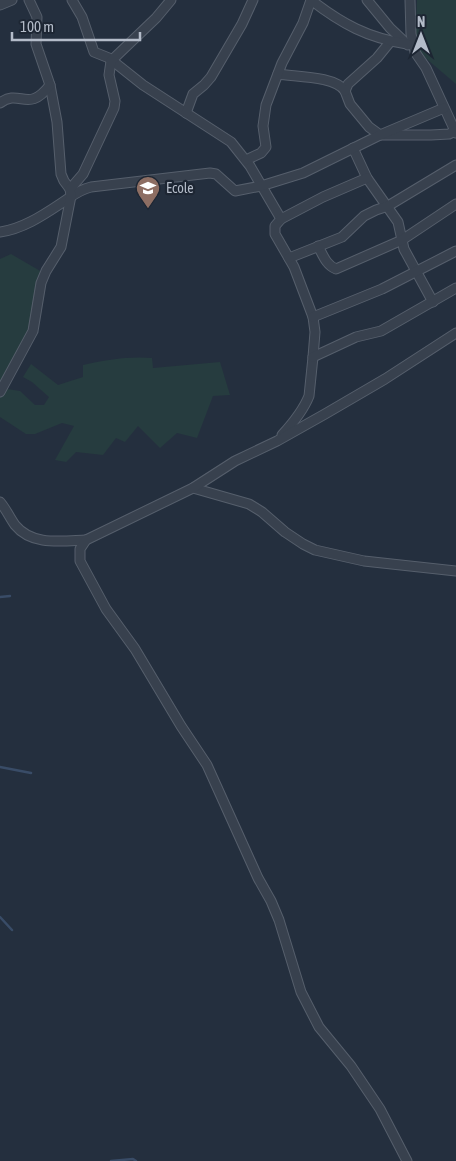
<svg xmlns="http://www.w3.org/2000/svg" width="456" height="1161" font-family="'Asap Condensed',sans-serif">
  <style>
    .green { fill: #263c3f }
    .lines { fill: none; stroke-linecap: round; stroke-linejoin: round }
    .stream { stroke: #394c67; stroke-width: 2.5 }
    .street-casing { stroke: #565f6c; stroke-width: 11 }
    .street { stroke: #38414e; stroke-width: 9 }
    .labels { text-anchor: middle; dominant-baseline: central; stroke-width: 4.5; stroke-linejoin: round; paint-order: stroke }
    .poi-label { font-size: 14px; fill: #b4bcc9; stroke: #1d2633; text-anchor: start }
  </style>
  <rect width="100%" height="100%" fill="#242f3e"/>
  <g class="green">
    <polygon points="417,0 456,0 456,84 415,49"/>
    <path d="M11 254 42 272 33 317 25 344 1 388 20 391 35 405H44L49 397 32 382 23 377 31 364 58 385 83 377V365C106 360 128 356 152 358L153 368 220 362 230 395 213 396 197 438 177 433 160 448 138 426 125 442 116 438 103 455 76 452 66 462 55 460 74 426 62 423 35 434H26L0 417V259Z"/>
  </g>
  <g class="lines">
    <g class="stream">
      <polyline points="0,597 10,596"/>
      <polyline points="0,767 31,773"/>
      <polyline points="0,917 12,930"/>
      <polyline points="111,1161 133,1159 136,1161"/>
    </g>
    <g class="street-casing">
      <g id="street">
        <polyline points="29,0 37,17 36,44 50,85 57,122 61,174 64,181 70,189"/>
        <path d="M72 0 82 17 94 52 109 58 143 85 231 142 250 166 281 219 275 226V234L294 267 313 317 315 332 313 357 309 396C303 411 293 423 282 435"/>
        <polyline points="367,0 390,28 408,45"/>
        <polyline points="410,0 411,34 415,52 426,68 456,133"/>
        <polyline points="0,5 12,0"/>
        <polyline points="390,42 377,58 348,84 345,91 350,104 369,127 380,135 431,135 449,134 455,131"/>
        <path d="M278 74C296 77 335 76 345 91"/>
        <path d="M0 103C20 88 28 114 50 85"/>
        <polyline points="186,113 193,94 204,85 211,77 242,24 253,0"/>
        <polyline points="353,148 367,178 398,222 404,249 433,302"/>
        <path d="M246 160 261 153 266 147 263 126 266 105 282 63 303 23 311 0C342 24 368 38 407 44"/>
        <polyline points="281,219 323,197 367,178"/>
        <path d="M0 232C22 229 42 216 60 204 71 197 78 190 91 187L210 173 216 174 235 191 261 186 303 173 380 135 444 108"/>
        <path d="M318 246C323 255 326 265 336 269L402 240 456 204"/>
        <polyline points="289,258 342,237 364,216 376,210 388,206 456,165"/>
        <polyline points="313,317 382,289 456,251"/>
        <polyline points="313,357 356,337 381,331 456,288"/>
        <polyline points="0,392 33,331 41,283 46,271 61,247 71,196 70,189 83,174 114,108 115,101 109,75 111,61 156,18 171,0"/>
        <polyline points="193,488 249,504 262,512 285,532 303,544 315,550 364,561 456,571"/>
        <path d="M0 502C6 509 10 518 15 525 32 546 61 541 86 540"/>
        <polyline points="407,1161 380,1109 351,1066 319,1027 301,992 279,920 271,901 258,878 207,765 181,726 135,649 106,609 80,561 80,549 86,540 193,488 235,461 277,441 325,414 385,379 456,333"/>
      </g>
    </g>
    <use href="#street" class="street"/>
  </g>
  <defs>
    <g id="school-pin" transform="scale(1.25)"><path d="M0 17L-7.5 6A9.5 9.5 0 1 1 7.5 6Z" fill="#8d6e63" stroke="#1d2633"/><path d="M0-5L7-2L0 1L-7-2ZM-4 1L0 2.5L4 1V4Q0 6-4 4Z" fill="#fff"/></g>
  </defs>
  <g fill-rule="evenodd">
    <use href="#school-pin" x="148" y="188"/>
  </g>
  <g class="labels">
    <g class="poi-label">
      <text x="166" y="188">Ecole</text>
    </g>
  </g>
  <g transform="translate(421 35)" stroke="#1d2633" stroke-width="4" paint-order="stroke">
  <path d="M0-4L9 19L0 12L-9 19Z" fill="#b4bcc9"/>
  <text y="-8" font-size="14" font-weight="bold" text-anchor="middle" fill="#b4bcc9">N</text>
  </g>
  <path d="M12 32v8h128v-8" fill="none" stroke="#b4bcc9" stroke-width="2.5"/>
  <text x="20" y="32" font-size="15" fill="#b4bcc9" stroke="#1d2633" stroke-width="4" paint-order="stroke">100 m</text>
</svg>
